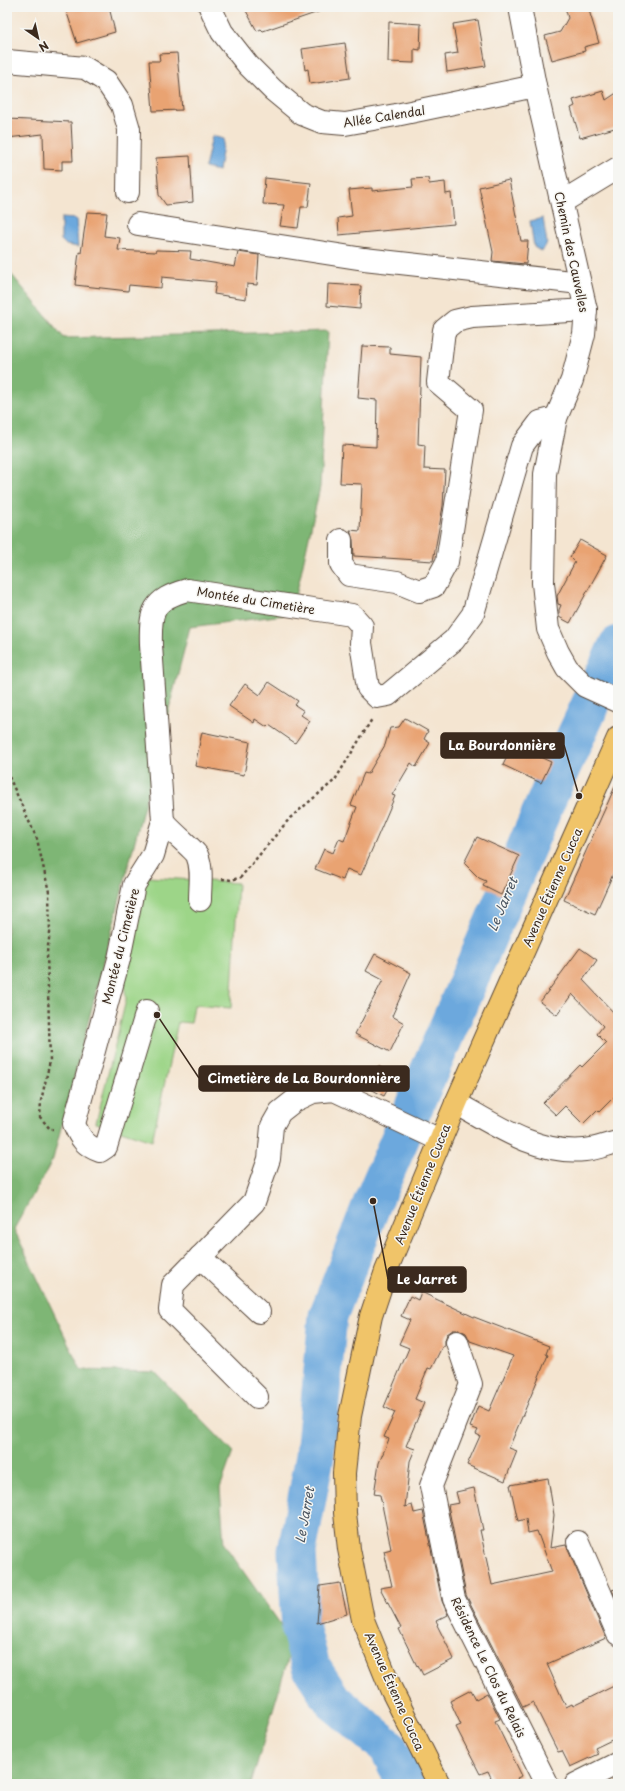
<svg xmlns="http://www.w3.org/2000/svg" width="625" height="1791" font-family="'Playpen Sans',sans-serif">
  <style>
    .green { fill: #9dd588; stroke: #6c8053 }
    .forest { fill: #7eb674; stroke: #5c7049 }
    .water { fill: #6ca8dd; stroke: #54697e }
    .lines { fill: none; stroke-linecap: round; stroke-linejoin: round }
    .river { stroke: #6ca8dd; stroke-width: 39 }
    .building { fill: #e9a372 }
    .minor-casing { stroke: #574639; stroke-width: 24 }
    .major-casing { stroke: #574639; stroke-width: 24 }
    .path { stroke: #574639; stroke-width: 2.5; stroke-dasharray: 3 3; stroke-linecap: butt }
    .minor { stroke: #fff; stroke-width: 22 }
    .major { stroke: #f0c469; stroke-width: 22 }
    .labels { text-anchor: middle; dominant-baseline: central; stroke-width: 3; stroke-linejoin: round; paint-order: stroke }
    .street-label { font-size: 12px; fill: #3b2a1e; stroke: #f6f6f2 }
    .water-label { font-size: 13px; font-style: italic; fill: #4c5661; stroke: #f6f6f2 }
    .leader { fill: none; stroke: #3b2a1e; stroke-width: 1.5 }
    .callout-dot { fill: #3b2a1e; stroke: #f6f6f2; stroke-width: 1.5 }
    .callout { fill: #3b2a1e; stroke: #3b2a1e; stroke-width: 1.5 }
    .callout-label { font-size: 13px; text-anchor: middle; font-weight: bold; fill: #fff }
  </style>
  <rect width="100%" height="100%" fill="#f6f6f2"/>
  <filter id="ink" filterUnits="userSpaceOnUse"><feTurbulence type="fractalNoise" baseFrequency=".025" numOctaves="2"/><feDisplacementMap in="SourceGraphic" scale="8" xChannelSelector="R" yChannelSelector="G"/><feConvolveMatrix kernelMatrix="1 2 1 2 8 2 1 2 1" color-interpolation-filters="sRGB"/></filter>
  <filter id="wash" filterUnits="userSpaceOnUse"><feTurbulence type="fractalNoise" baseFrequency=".012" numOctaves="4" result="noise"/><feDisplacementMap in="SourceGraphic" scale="16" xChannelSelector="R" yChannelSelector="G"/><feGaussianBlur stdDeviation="0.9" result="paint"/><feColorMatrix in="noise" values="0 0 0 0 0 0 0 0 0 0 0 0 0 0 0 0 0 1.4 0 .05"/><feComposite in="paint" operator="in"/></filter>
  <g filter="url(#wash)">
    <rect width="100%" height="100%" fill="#f4e5d1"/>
    <polygon class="green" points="148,877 238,883 231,1008 194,1005 191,1023 178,1022 152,1141 96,1123 126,1000 125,987 121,973 140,886"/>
    <polygon class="forest" points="7,269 64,338 328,331 320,487 292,614 190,627 53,1159 14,1229 81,1370 155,1372 233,1452 220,1488 224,1544 293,1642 251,1784 7,1784"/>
    <g class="water">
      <polygon points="212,136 224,139 219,171 205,168"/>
      <polygon points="61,218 76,219 78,247 66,245 61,240"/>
      <polygon points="543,218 547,243 542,252 534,247 530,221"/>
    </g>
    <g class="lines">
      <polyline class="river" points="406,1784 388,1747 333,1701 311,1667 301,1631 297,1551 315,1456 328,1316 373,1201 554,783 618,645"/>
    </g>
    <g id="blocks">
      <g class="building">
        <polygon points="65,7 109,7 115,32 77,43"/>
        <polygon points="244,7 324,7 324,10 263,31 261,29 257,31"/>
        <polygon points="565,7 588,7 599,43 584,47 585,51 552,60 545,36 560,32 568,18"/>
        <polygon points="478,20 486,66 447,72 445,55 458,53 453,24"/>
        <polygon points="389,22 421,24 420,50 414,49 414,63 388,62"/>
        <polygon points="345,43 350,78 310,84 308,69 305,70 302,49"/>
        <polygon points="177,53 182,110 153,111 149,61 160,61 159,54"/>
        <polygon points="603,91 606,100 618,92 618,127 580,138 571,108 575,106 573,100"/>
        <polygon points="7,119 71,122 73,161 62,161 62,170 44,169 43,134 7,138"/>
        <polygon points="190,156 193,202 166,205 159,195 156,158"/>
        <polygon points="265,178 311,183 308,207 301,207 298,228 280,226 284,205 263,204"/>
        <polygon points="428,178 429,184 445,182 446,194 451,193 454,224 339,235 338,218 352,216 349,190 372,188 372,191 413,187 412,179"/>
        <polygon points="509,180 521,241 528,241 526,264 492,261 493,252 479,187"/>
        <polygon points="87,212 107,213 104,236 120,238 118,250 155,252 156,250 191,251 190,259 235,267 238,252 259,255 257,285 247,284 246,299 214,294 216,282 162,277 161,288 129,285 128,291 75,285 79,252 81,253"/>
        <polygon points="328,284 361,286 360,309 327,306"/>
        <polygon points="362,346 390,347 390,354 421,357 418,444 425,445 424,469 445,470 443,506 433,561 354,556 353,540 350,530 360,531 362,484 340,483 342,445 376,447 377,400 358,398"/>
        <polygon points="580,540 607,555 570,623 559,617 559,610 561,605 558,604 557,596 575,562 570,557"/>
        <polygon points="269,682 298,701 295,705 304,711 301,715 310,721 295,743 269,725 267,727 255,719 254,723 229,706 245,684 260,695"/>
        <polygon points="405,718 428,731 424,739 430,743 416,767 411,763 392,795 395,796 361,875 347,869 343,880 315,869 324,849 333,853 339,839 344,841 357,807 351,805 364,773 368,774 385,745 390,728 399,727"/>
        <polygon points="202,732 250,742 244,775 195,766"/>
        <polygon points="513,745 551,762 541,783 503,765"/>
        <polygon points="618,780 618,863 595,914 564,900"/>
        <polygon points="477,837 519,856 501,895 483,886 486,881 479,878 464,863"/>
        <polygon points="580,948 597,960 583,980 615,1014 618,1011 618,1093 599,1112 597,1110 583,1124 565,1106 556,1115 543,1103 580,1065 582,1067 606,1043 597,1034 603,1026 572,994 557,1015 540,1002"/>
        <polygon points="375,954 411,973 392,1016 404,1023 390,1052 355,1034 383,980 366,971"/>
        <polygon points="378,1066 395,1076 384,1096 365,1086"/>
        <polygon points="421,1292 474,1317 549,1346 546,1354 548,1355 509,1448 517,1451 505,1481 467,1465 480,1436 476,1434 478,1430 470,1427 478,1406 489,1411 513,1356 470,1341 466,1333 460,1330 453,1330 447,1334 445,1340 445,1346 442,1347 431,1369 428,1368 415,1399 424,1403 406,1446 415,1449 410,1461 405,1507 412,1505 414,1513 423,1511 442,1601 448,1615 436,1621 438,1624 437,1625 454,1659 423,1675 418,1665 417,1666 399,1629 401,1628 380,1588 392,1586 384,1551 391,1549 380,1495 374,1494 379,1463 389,1439 384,1437 395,1412 384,1407 409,1348 399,1344 410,1320 401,1316 410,1296 418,1300"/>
        <polygon points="548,1478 554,1515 550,1548 566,1545 606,1638 547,1664 566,1707 572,1704 573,1706 618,1684 618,1737 595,1748 598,1754 570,1767 562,1751 558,1752 533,1702 523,1707 466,1595 448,1505 459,1503 456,1492 474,1488 483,1530 480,1530 492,1585 552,1572 537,1531 528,1533 526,1519 518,1521 510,1485"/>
        <polygon points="340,1583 347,1614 317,1623 320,1586"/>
        <polygon points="618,1588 618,1603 612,1590"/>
        <polygon points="471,1690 476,1699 487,1693 500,1719 495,1721 522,1776 517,1778 520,1784 494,1784 488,1771 480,1774 456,1727 461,1725 450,1701"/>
      </g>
    </g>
  </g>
  <g filter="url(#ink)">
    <use href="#blocks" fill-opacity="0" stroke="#574639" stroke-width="1"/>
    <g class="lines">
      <g class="minor-casing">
        <g id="minor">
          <polyline points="210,7 222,32 248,65 273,90 302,114 322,122 345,124 396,115 535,86"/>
          <polyline points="520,7 535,86 586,310 584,334 572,380 556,418 545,474 543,583 548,629 558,652 567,668 585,686 618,701"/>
          <polyline points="7,61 85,68 106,81 122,105 129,129 128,192"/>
          <polyline points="562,202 618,168"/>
          <polyline points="138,224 364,259 580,283"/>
          <polyline points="341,540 341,564 349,575 397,582 419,591 434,586 447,562 471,410 438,382 444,330 455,321 472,317 586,310"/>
          <path d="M163 821C170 830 193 849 197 855 203 869 200 885 200 900"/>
          <path d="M147 1011 106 1147 100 1151C85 1146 80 1138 74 1124L119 959 134 885 153 855 163 821 151 645C150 611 152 600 187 590L352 615 362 626 361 643 368 688 377 697 388 695 454 640 473 614 522 446 540 422 556 418"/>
          <path d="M456 1103C495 1125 538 1155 585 1150 596 1149 608 1144 618 1142"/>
          <polyline points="200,1257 259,1312"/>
          <polyline points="457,1342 471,1384 431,1486 454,1599 547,1784"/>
          <polyline points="257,1397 170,1310 173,1285 254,1202 269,1159 272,1126 280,1112 294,1101 313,1092 334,1090 440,1140"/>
          <polyline points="578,1542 618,1634"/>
          <polyline points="576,1784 618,1763"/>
        </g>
      </g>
      <g class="major-casing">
        <polyline id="major" points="439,1784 391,1689 363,1620 349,1549 345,1513 344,1473 350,1416 371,1316 386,1271 456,1103 618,738"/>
      </g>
      <g class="path">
        <polyline points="7,759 9,777 37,839 49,892 50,933 47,952 50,1061 41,1101 40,1117 50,1129 53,1129"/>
        <polyline points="222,879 232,880 241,877 290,818 335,780 372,719"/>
      </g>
      <use href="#minor" class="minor"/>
      <use href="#major" class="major"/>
    </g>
  </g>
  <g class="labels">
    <g class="street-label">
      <text transform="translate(384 116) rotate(-9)">Allée Calendal</text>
      <text transform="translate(572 252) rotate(78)">Chemin des Cauvelles</text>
      <text transform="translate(256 600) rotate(9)">Montée du Cimetière</text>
      <text transform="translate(552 887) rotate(-66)">Avenue Étienne Cucca</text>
      <text transform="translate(120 946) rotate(-76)">Montée du Cimetière</text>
      <text transform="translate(422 1184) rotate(-68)">Avenue Étienne Cucca</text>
      <text transform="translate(489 1667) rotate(64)">Résidence Le Clos du Relais</text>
      <text transform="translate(395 1691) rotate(66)">Avenue Étienne Cucca</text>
    </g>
    <g class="water-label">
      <text transform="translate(502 904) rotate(-67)">Le Jarret</text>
      <text transform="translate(304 1515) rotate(-80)">Le Jarret</text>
    </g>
  </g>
  <path class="leader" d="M579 796L564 745M157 1015L199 1078M373 1201L388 1279"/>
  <g class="callout-dot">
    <circle cx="579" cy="796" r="4"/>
    <circle cx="157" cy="1015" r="4"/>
    <circle cx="373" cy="1201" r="4"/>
  </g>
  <g class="callout">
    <rect x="441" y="733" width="123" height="25" rx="4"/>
    <rect x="199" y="1066" width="210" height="25" rx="4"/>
    <rect x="388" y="1267" width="78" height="25" rx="4"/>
  </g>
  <g class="callout-label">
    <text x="502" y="750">La Bourdonnière</text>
    <text x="304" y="1083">Cimetière de La Bourdonnière</text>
    <text x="427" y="1284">Le Jarret</text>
  </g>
  <rect width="625" height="1791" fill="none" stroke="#f6f6f2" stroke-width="24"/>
  <g transform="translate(38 38) rotate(146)" stroke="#f6f6f2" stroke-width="3" paint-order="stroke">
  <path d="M0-3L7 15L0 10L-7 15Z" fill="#3b2a1e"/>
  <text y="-6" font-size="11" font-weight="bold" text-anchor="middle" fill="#3b2a1e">N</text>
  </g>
</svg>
